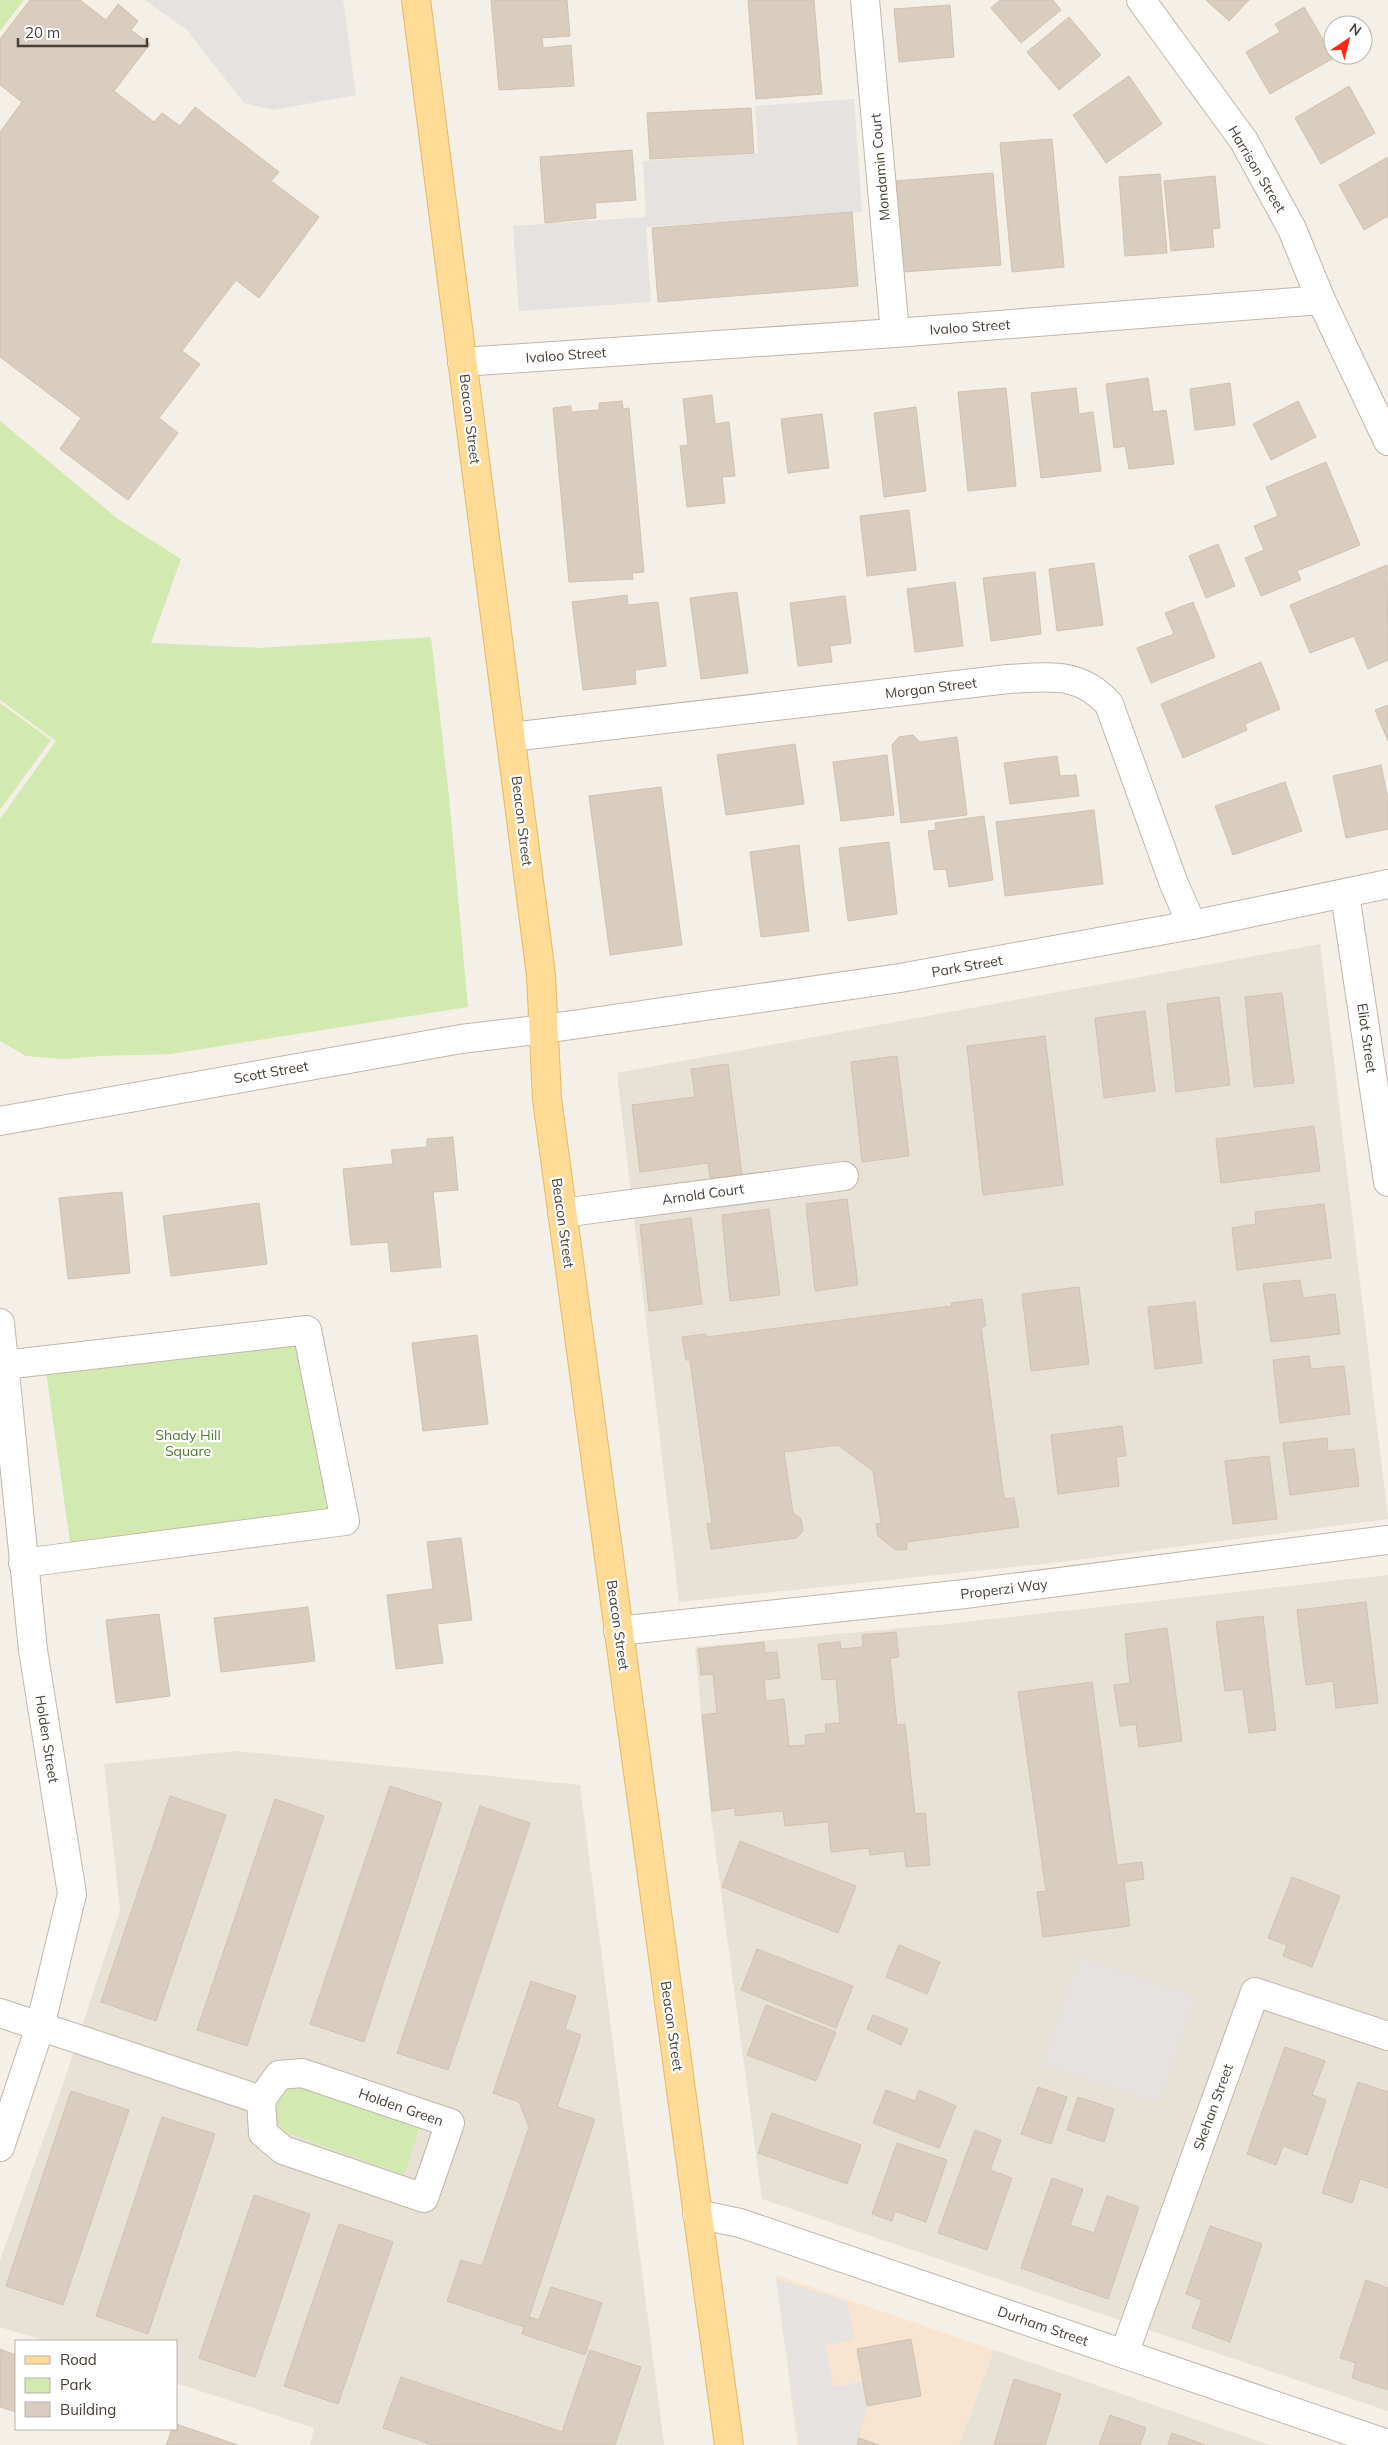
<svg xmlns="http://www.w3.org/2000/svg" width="1388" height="2445" font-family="Mulish,sans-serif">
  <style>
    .residential { fill: #e8e1d5 }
    .commercial { fill: #f7e5d2 }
    .green { fill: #d2eaaf }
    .parking { fill: #e5e2df }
    .building { fill: #d9cdbf; stroke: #d1c2af }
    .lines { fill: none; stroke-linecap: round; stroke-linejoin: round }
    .minor-casing { stroke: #c0b7a9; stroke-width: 30 }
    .tertiary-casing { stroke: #c0b7a9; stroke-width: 30 }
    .primary-casing { stroke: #e7b862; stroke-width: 30 }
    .minor { stroke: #fff; stroke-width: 28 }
    .tertiary { stroke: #fff; stroke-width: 28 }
    .primary { stroke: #ffdb95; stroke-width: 28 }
    .labels { text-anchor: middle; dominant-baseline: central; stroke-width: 4.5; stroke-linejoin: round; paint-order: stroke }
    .street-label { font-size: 14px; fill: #484036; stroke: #fff }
    .park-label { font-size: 14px; fill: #4c7c27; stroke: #fff }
  </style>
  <rect width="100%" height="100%" fill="#f4efe7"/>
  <g class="residential">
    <polygon points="1320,944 1388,1519 1061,1562 679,1602 617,1073"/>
    <polygon points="1388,1575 1388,2411 762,2199 711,1817 695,1647 947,1624"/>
    <polygon points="236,1751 580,1785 664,2445 310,2445 314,2428 176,2383 176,2341 46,2341 0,2327 0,2260 65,2079 120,1910 104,1764"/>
    <polygon points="994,2350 1270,2445 959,2445"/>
  </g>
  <polygon class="commercial" points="776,2275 994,2350 959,2445 797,2445"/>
  <g class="green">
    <polygon points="0,0 24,0 0,31"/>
    <polygon points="0,421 118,519 181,559 151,643 259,648 431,637 449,796 468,1007 170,1054 101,1056 63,1059 26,1056 0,1041 0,819 56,741 0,700"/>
    <polygon points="0,703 51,740 0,810"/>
    <polygon points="306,1337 330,1514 71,1549 46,1372"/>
    <path d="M293 2084 421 2124 404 2175 285 2132C269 2116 273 2095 293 2084Z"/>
  </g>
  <g class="parking">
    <polygon points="145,0 343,0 356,95 273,110 244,103 187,30"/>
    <polygon points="854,99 862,212 646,227 651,302 519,311 513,226 646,217 643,161 758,153 755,106"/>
    <polygon points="1079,1958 1195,1997 1159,2103 1043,2064"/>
    <polygon points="776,2279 847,2302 855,2339 825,2345 834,2387 863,2382 867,2406 857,2445 799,2445"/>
  </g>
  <g class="building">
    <polygon points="30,0 80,0 106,20 118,4 138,21 131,30 150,44 114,91 154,122 162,113 180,126 195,107 279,172 271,181 319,217 259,298 236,280 182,351 200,364 159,418 178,433 128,500 60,449 81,418 0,357 0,132 22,102 0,85 0,39"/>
    <polygon points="491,0 567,0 570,36 542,38 543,48 571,45 574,86 499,90"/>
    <polygon points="748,0 814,0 822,94 756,99"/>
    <polygon points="1000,0 1053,0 1061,10 1021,43 991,8"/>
    <polygon points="1206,0 1249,0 1229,21"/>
    <polygon points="950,5 954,57 899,62 894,9"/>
    <polygon points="1304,7 1334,58 1270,94 1246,52 1280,32 1275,24"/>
    <polygon points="1069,17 1101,55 1059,90 1027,52"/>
    <polygon points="1129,76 1162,124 1106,163 1073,115"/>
    <polygon points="1349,86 1375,133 1321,164 1295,118"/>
    <polygon points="751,108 754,153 650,159 647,113"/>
    <polygon points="1052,139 1064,267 1012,272 1000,143"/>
    <polygon points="632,150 636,200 595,203 596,218 545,223 540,157"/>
    <polygon points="1388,157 1388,216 1364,230 1339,185"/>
    <polygon points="993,173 1001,265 903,272 896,181"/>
    <polygon points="1160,174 1167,253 1125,256 1119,177"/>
    <polygon points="1215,176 1220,228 1212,229 1214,247 1171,251 1164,181"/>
    <polygon points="852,212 858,286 658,302 652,228"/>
    <polygon points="1148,378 1153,412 1166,410 1174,464 1129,469 1125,446 1114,448 1106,384"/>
    <polygon points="1230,383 1235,425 1195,430 1190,389"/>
    <polygon points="1006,388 1016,486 968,491 958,392"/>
    <polygon points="1076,388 1079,414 1093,412 1101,471 1041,478 1031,393"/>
    <polygon points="712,395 715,424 729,422 735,476 722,477 725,503 687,507 680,446 688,445 683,399"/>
    <polygon points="622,401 623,409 629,408 644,572 632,573 633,579 569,582 553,408 571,406 571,412 599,410 599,403"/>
    <polygon points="1298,401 1316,437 1271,460 1253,424"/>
    <polygon points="916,407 926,491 884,497 874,413"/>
    <polygon points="822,414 829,468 788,473 781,419"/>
    <polygon points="1326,462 1360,545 1297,571 1301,580 1261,596 1245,558 1264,550 1254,526 1278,516 1266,487"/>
    <polygon points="909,510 916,570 867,576 860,516"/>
    <polygon points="1218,544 1235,586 1206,598 1189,556"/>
    <polygon points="1094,563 1103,625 1057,631 1049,569"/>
    <polygon points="1387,565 1388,660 1368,669 1354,636 1310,653 1290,605"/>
    <polygon points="1035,572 1041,634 991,641 983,578"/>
    <polygon points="955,582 963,646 915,652 907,589"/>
    <polygon points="737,592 748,673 701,679 690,598"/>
    <polygon points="627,595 628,605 658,602 666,666 635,670 636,684 583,690 572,602"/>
    <polygon points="845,596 851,643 830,646 832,662 798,666 790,603"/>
    <polygon points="1193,602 1215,657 1151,683 1137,648 1174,634 1165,613"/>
    <polygon points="1261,662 1280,709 1245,724 1247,730 1183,758 1161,704"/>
    <polygon points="1388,705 1388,741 1375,710"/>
    <polygon points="913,735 920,742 957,737 967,815 901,823 892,745 899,737"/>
    <polygon points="795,744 804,804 726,815 717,755"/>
    <polygon points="887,755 894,815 841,821 833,762"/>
    <polygon points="1057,756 1060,776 1076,775 1079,796 1010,804 1004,763"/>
    <polygon points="1381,765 1388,799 1388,829 1346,838 1333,776"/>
    <polygon points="1285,782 1302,831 1233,855 1215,806"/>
    <polygon points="661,787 682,945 610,955 589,796"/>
    <polygon points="1094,810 1103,884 1005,896 996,822"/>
    <polygon points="984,816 993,880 949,887 946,869 934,870 928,831 936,830 935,823"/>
    <polygon points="889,842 897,914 848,921 839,848"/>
    <polygon points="799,845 809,931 761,937 750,852"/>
    <polygon points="1282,993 1294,1083 1254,1087 1245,997"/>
    <polygon points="1219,997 1230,1085 1176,1092 1167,1004"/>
    <polygon points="1145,1011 1155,1091 1104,1098 1095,1018"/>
    <polygon points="1045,1036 1063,1185 983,1195 967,1046"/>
    <polygon points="897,1056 909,1156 862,1162 851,1062"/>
    <polygon points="728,1064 742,1175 710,1179 708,1163 640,1172 632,1105 695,1097 691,1069"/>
    <polygon points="1314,1126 1320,1171 1221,1183 1216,1139"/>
    <polygon points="453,1137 458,1190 433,1192 441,1267 391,1272 388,1242 351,1245 343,1169 393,1164 391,1150 427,1147 427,1139"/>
    <polygon points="122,1192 130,1273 68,1279 59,1198"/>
    <polygon points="847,1199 858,1285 815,1291 806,1204"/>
    <polygon points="259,1203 267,1264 171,1276 163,1216"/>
    <polygon points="1324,1204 1331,1258 1237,1270 1232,1228 1256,1224 1255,1212"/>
    <polygon points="769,1209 780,1295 730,1301 722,1215"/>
    <polygon points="691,1218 702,1304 649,1311 640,1225"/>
    <polygon points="1300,1280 1303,1298 1335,1294 1340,1334 1271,1342 1263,1284"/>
    <polygon points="1079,1287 1089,1364 1031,1371 1022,1294"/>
    <polygon points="982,1299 986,1326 981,1327 1004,1499 1014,1498 1019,1527 906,1542 907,1549 896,1550 878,1536 876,1524 881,1523 873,1471 838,1445 784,1452 793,1513 801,1519 803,1531 796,1538 711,1549 707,1524 712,1523 690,1360 686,1360 682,1337 706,1334 707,1337 952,1306 951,1303"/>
    <polygon points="1195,1302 1202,1363 1155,1369 1148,1307"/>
    <polygon points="477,1335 488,1424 423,1431 412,1343"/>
    <polygon points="1309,1356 1311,1369 1344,1366 1350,1414 1280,1423 1273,1360"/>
    <polygon points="1122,1426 1126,1456 1116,1457 1119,1486 1058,1494 1051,1435"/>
    <polygon points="1327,1438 1328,1451 1354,1449 1359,1486 1290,1495 1283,1443"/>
    <polygon points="1269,1456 1277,1519 1233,1524 1225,1461"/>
    <polygon points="461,1538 472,1620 437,1624 443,1663 396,1669 387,1595 433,1589 427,1542"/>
    <polygon points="1366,1602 1378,1703 1336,1708 1333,1681 1306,1685 1297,1610"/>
    <polygon points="308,1607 315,1661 221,1672 214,1618"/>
    <polygon points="159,1614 170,1696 116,1703 106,1620"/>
    <polygon points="1263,1616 1276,1730 1249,1733 1243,1689 1225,1691 1216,1622"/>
    <polygon points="1167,1628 1182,1741 1139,1747 1136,1724 1120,1726 1114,1685 1130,1683 1125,1634"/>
    <polygon points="896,1632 899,1657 890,1658 897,1725 905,1724 915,1814 925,1813 930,1865 906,1867 904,1851 870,1855 869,1848 831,1852 828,1822 785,1826 783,1811 735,1816 735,1808 712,1811 702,1715 717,1713 713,1674 701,1675 698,1649 764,1642 765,1653 777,1652 780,1678 764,1680 766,1701 784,1699 789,1746 806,1745 805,1735 826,1733 825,1724 840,1723 836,1679 822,1680 818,1644 840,1642 841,1649 863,1647 862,1635"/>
    <polygon points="1092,1682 1117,1865 1142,1862 1144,1879 1124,1882 1130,1926 1043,1937 1037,1892 1046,1891 1018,1692"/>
    <polygon points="390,1786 442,1803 364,2042 310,2024"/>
    <polygon points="170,1796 226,1815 156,2021 101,2002"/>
    <polygon points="275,1799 324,1816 247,2046 197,2030"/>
    <polygon points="480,1806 530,1823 448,2070 397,2053"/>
    <polygon points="740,1841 856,1886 838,1933 722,1887"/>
    <polygon points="1292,1877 1340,1896 1312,1967 1283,1956 1287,1945 1268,1938"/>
    <polygon points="899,1945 940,1962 927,1994 886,1977"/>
    <polygon points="757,1949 853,1986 836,2028 741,1990"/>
    <polygon points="531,1981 576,1996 565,2029 581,2035 557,2107 595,2119 529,2317 539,2320 551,2287 602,2303 585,2355 522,2334 524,2327 447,2301 461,2260 482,2266 529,2127 519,2102 493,2093"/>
    <polygon points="766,2005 836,2032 816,2081 747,2055"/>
    <polygon points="873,2015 908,2029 901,2045 867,2029"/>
    <polygon points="1285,2047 1325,2061 1312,2095 1326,2100 1307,2155 1283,2146 1276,2165 1247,2154"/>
    <polygon points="1358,2082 1388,2092 1388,2188 1360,2179 1352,2203 1322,2193"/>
    <polygon points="1038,2087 1067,2097 1051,2144 1021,2134"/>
    <polygon points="886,2090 915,2101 919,2090 956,2106 939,2148 873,2123"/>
    <polygon points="71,2091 129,2110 63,2305 6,2286"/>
    <polygon points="1078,2097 1114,2109 1104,2142 1067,2130"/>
    <polygon points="772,2113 861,2145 847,2184 758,2153"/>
    <polygon points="162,2117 215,2134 148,2334 96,2316"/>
    <polygon points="975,2130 1001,2140 990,2170 1012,2178 987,2250 938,2233"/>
    <polygon points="897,2143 947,2160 926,2222 895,2211 892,2221 872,2214"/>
    <polygon points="1052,2178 1083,2189 1070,2225 1094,2233 1107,2196 1139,2207 1108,2299 1021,2268"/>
    <polygon points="254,2195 310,2214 255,2377 199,2358"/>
    <polygon points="339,2224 393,2242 338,2404 284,2386"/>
    <polygon points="1210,2226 1262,2244 1230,2342 1192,2328 1202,2300 1186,2294"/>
    <polygon points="1366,2280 1388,2288 1388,2390 1352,2378 1356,2363 1340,2358"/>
    <polygon points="911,2339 921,2396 867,2406 857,2349"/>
    <polygon points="0,2349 16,2355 16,2412 0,2407"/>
    <polygon points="590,2350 641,2367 615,2445 433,2445 383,2428 401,2377 562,2432"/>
    <polygon points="1014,2379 1061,2394 1045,2445 994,2445"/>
    <polygon points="1110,2415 1146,2428 1140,2445 1099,2445"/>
    <polygon points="176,2424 238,2445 166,2445 172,2429 176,2429"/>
    <polygon points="1172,2433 1205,2445 1168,2445"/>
    <polygon points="859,2438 879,2445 857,2445"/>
  </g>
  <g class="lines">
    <g class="minor-casing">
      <g id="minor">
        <polyline points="865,0 895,333"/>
        <polyline points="1141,0 1244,141 1292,229 1321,300"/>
        <polyline points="462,362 895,333 1321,300 1388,441"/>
        <path d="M511 737 1008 679C1049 677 1079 671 1109 704L1174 884 1192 925"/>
        <polyline points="1345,894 1388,1182"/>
        <polyline points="0,1121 461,1039 544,1029"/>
        <polyline points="562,1213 844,1176"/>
        <polyline points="0,1323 33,1650 72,1894 40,2027 0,2147"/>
        <polyline points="4,1365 307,1330 345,1521 23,1563"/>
        <polyline points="618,1631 965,1594 1388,1540"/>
        <polyline points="0,2013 261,2100 263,2133 283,2150 424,2198 450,2123 302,2073 279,2075 261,2100"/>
        <polyline points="697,2214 740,2223 1388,2444"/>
        <polyline points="1124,2354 1255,1992 1388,2036"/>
      </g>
    </g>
    <g class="tertiary-casing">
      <polyline id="tertiary" points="544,1029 900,978 1192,925 1388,884"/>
    </g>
    <g class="primary-casing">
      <polyline id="primary" points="416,0 541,975 547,1099 729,2445"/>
    </g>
    <use href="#minor" class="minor"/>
    <use href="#tertiary" class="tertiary"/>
    <use href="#primary" class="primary"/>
  </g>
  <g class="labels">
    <g class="street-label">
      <text transform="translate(880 167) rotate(-95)">Mondamin Court</text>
      <text transform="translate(1257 169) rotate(59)">Harrison Street</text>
      <text transform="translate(970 327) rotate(-4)">Ivaloo Street</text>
      <text transform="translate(566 355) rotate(-4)">Ivaloo Street</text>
      <text transform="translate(470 419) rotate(83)">Beacon Street</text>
      <text transform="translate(931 688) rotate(-7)">Morgan Street</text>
      <text transform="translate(522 821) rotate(83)">Beacon Street</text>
      <text transform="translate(967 966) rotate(-10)">Park Street</text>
      <text transform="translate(1367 1038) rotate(82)">Eliot Street</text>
      <text transform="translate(271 1072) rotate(-10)">Scott Street</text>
      <text transform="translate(703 1194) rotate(-8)">Arnold Court</text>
      <text transform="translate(563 1223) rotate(82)">Beacon Street</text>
      <text transform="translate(1004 1589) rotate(-7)">Properzi Way</text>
      <text transform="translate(618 1625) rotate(82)">Beacon Street</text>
      <text transform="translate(47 1739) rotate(81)">Holden Street</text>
      <text transform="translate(672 2026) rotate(82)">Beacon Street</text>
      <text transform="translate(401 2107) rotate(19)">Holden Green</text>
      <text transform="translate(1213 2107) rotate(-70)">Skehan Street</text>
      <text transform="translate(1043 2326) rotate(19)">Durham Street</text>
    </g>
    <g class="park-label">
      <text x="188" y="1435">Shady Hill<tspan x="188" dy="16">Square</tspan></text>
    </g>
  </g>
  <rect x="15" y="2340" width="162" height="90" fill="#ffffff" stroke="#b6b3af"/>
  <rect x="25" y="2356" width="25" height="8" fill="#ffdb95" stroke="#b6b3af"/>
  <text x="60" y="2365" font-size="15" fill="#484036">Road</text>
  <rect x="25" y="2378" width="25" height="15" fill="#d2eaaf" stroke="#b6b3af"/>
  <text x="60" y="2390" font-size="15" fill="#484036">Park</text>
  <rect x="25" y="2402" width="25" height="15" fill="#d9cdbf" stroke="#b6b3af"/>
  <text x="60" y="2415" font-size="15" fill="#484036">Building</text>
  <g transform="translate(1348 40) rotate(35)"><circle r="24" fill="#ffffff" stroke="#b6b3af"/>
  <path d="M0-4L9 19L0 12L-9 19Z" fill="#ff2913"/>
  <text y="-8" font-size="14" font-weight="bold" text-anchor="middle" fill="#484036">N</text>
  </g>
  <path d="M18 38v8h129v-8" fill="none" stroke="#484036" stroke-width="2.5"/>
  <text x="25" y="38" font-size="15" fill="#484036" stroke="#ffffff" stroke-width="4" paint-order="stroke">20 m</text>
</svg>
